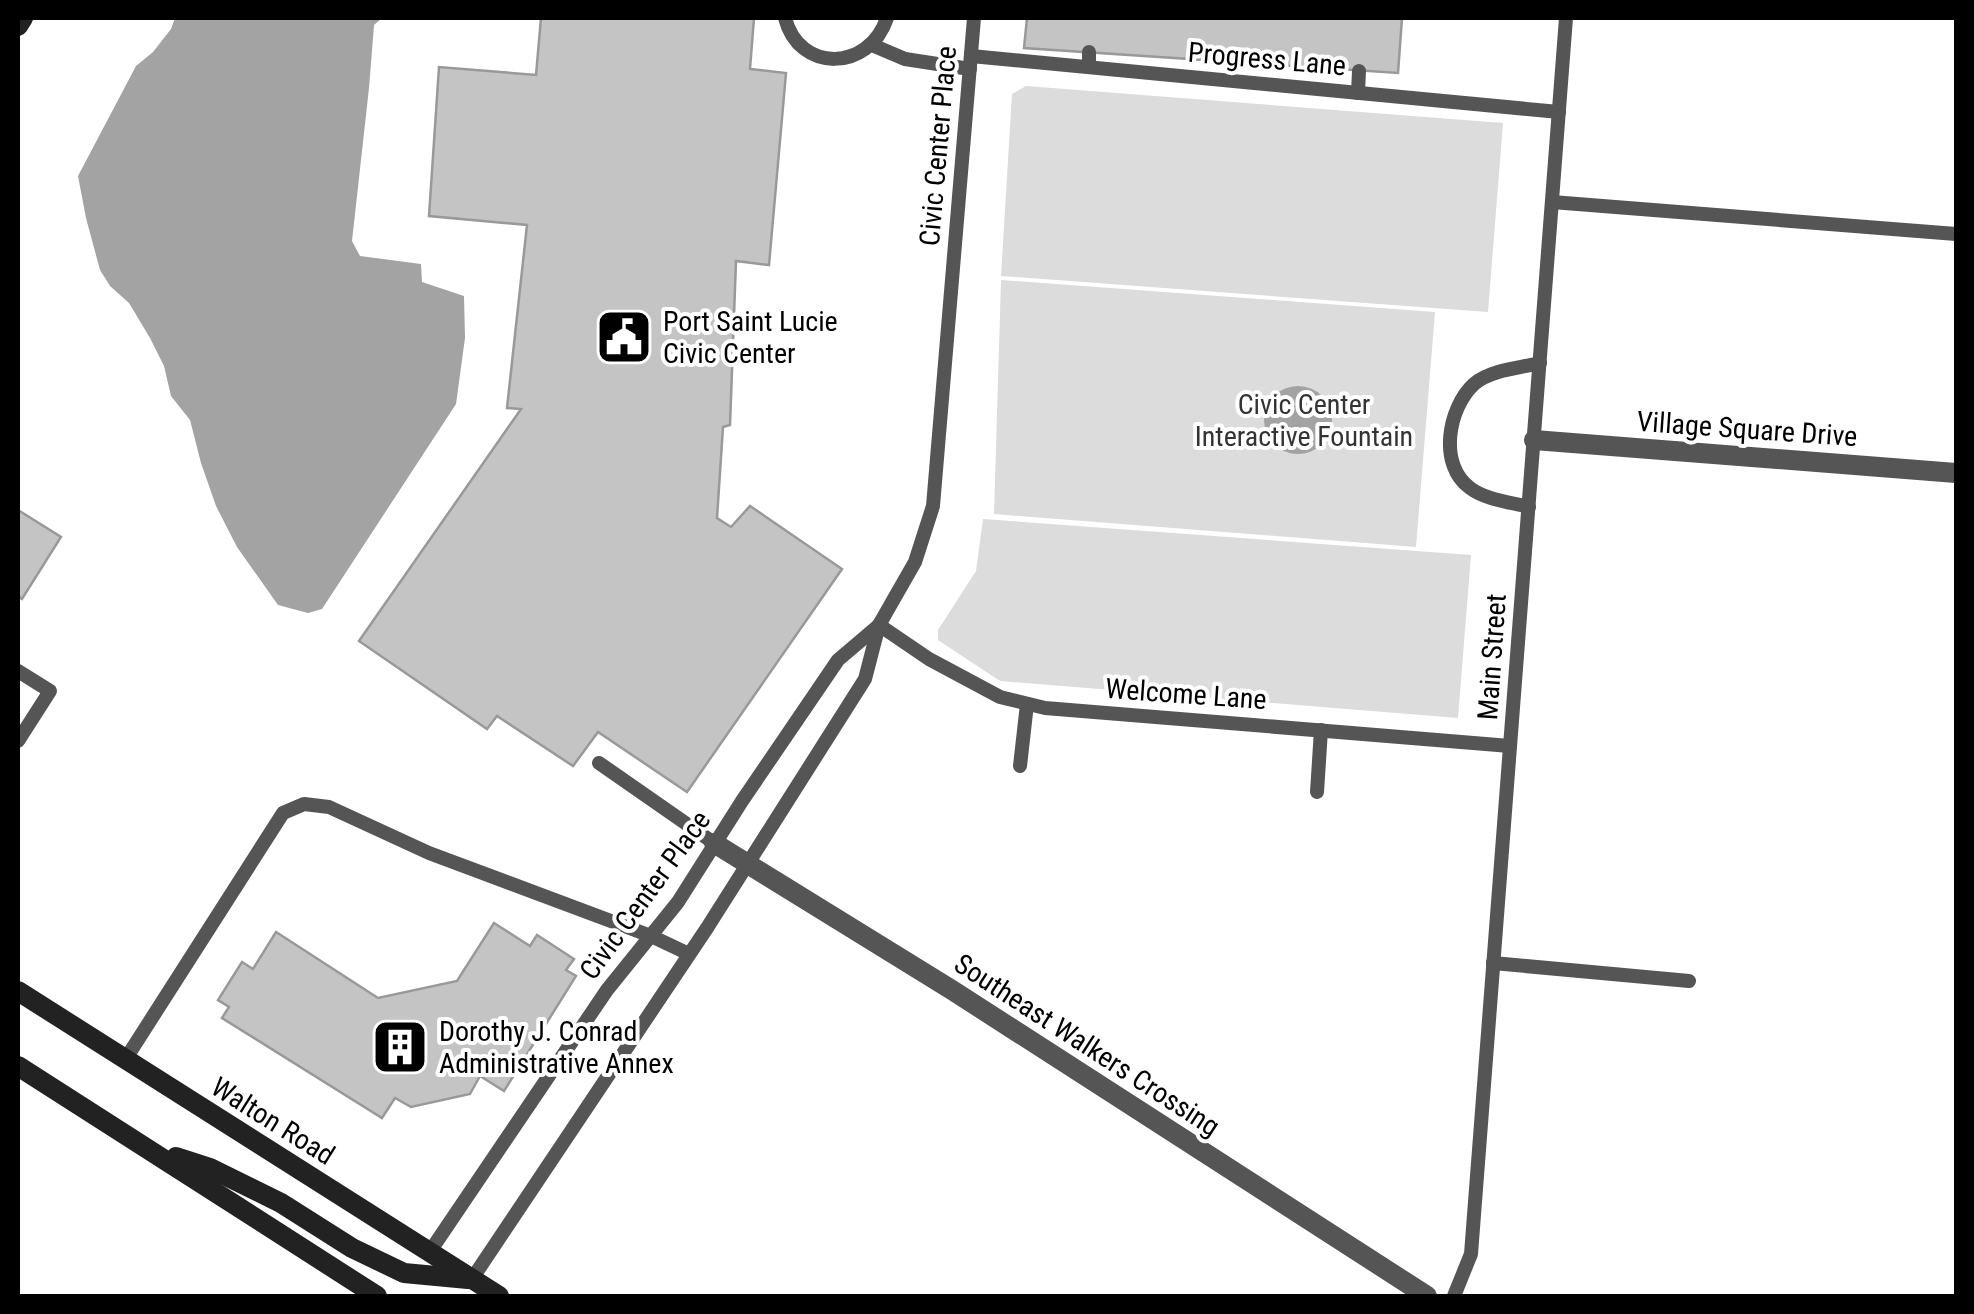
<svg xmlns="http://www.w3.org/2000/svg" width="1974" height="1314" font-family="'Roboto Condensed',sans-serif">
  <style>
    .green { fill: #dcdcdc }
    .water { fill: #a3a3a3 }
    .building { fill: #c4c4c4; stroke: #999; stroke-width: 2.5 }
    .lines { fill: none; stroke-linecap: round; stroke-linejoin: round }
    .lane { stroke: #555; stroke-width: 14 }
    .street { stroke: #555; stroke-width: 20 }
    .secondary { stroke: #222; stroke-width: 20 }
    .labels { text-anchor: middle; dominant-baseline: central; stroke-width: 8; stroke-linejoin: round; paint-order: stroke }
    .street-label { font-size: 28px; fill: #000; stroke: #fff }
    .poi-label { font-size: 28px; fill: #000; stroke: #fff; text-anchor: start }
    .park-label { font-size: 28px; fill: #333; stroke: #fff }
  </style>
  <rect width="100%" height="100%" fill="#fff"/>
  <g class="green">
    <polygon points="1026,86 1503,123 1488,312 1001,276 1012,94"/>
    <polygon points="1001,280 1435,312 1416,547 994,514"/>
    <polygon points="983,519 1471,555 1458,718 1000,681 938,640 938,630 976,571"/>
  </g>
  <g class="water">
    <polygon points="175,18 382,18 374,25 369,88 352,241 360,256 421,264 422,282 464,296 465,338 456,404 322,609 308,613 278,605 237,547 216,506 201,463 190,420 171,396 164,366 150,338 129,303 110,286 100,270 86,218 78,176 136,66 153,52 171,29"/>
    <circle cx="1298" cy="420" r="34"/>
  </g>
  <g class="building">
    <polygon points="541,18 754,18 750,69 786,73 769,265 736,261 730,425 723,427 717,518 731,527 750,506 842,569 687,792 598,732 573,766 497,716 487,729 359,641 521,409 507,408 527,225 429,216 439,67 536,75"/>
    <polygon points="1027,18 1402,18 1398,73 1024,48"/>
    <polygon points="18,510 61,537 22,599 18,596"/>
    <polygon points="494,923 530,946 537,935 574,959 566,970 576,976 504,1091 480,1076 470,1094 411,1107 395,1098 382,1118 222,1018 229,1007 218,1000 242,962 253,969 276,932 378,998 457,981"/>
  </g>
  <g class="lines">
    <g class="lane">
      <path d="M785 18C799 73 869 72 887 18"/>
      <polyline points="872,45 905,59 970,69"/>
      <polyline points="1089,52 1089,67"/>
      <polyline points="971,56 1559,112"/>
      <polyline points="1358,93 1359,71"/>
      <polyline points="1552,202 1956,234"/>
      <path d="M1529 507C1510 502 1486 500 1470 488 1438 465 1448 408 1474 384 1490 370 1520 368 1540 363"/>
      <polyline points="879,625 929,659 1000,697 1045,708 1510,746"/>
      <polyline points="18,671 50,691 18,741"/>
      <polyline points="599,763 714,843"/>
      <polyline points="1020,766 1027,704"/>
      <polyline points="1317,792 1321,730"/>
      <polyline points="1493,963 1689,981"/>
      <polyline points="125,1060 283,813 304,804 329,807 429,853 651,936 689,954"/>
      <polyline points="429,1253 607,990 678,902 742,801 838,660 878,626"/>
      <polyline points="472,1279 707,928 865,679 879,625 915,562 933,506 974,18"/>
      <polyline points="1454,1296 1471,1254 1566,18"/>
    </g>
    <g class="street">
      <polyline points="1534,440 1956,473"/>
      <polyline points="714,843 952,990 1427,1296"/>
    </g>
    <g class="secondary">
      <polyline points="18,26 23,18"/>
      <polyline points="18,991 499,1296"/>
      <polyline points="18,1066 377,1296"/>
      <polyline points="176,1157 210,1168 281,1203 352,1248 404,1273 468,1279"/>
    </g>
  </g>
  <defs>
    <g id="civic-square" transform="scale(2.875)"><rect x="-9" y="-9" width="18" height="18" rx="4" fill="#000" stroke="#fff"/><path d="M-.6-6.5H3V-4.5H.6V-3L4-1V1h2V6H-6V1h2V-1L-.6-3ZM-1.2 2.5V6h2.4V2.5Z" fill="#fff"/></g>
    <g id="building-square" transform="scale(2.875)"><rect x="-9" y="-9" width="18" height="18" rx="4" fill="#000" stroke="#fff"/><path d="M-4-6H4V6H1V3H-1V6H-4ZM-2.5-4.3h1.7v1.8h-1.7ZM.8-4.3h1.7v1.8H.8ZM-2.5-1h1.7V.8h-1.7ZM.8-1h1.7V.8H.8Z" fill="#fff"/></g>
  </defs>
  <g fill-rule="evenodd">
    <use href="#civic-square" x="624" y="337"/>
    <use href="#building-square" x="400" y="1047"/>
  </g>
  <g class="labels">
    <g class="street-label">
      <text transform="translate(1267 59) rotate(5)">Progress Lane</text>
      <text transform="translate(938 146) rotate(-85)">Civic Center Place</text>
      <text transform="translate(1747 429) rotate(4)">Village Square Drive</text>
      <text transform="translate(1492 657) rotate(-86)">Main Street</text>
      <text transform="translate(1186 694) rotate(4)">Welcome Lane</text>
      <text transform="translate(645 895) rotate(-54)">Civic Center Place</text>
      <text transform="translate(1087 1045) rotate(33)">Southeast Walkers Crossing</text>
      <text transform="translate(273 1121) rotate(32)">Walton Road</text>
    </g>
    <g class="poi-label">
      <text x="663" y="321">Port Saint Lucie<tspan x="663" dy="32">Civic Center</tspan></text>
      <text x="439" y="1031">Dorothy J. Conrad<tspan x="439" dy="32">Administrative Annex</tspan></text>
    </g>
    <g class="park-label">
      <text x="1304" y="404">Civic Center<tspan x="1304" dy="32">Interactive Fountain</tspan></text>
    </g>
  </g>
  <rect width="1974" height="1314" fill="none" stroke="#000000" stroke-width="40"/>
</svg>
